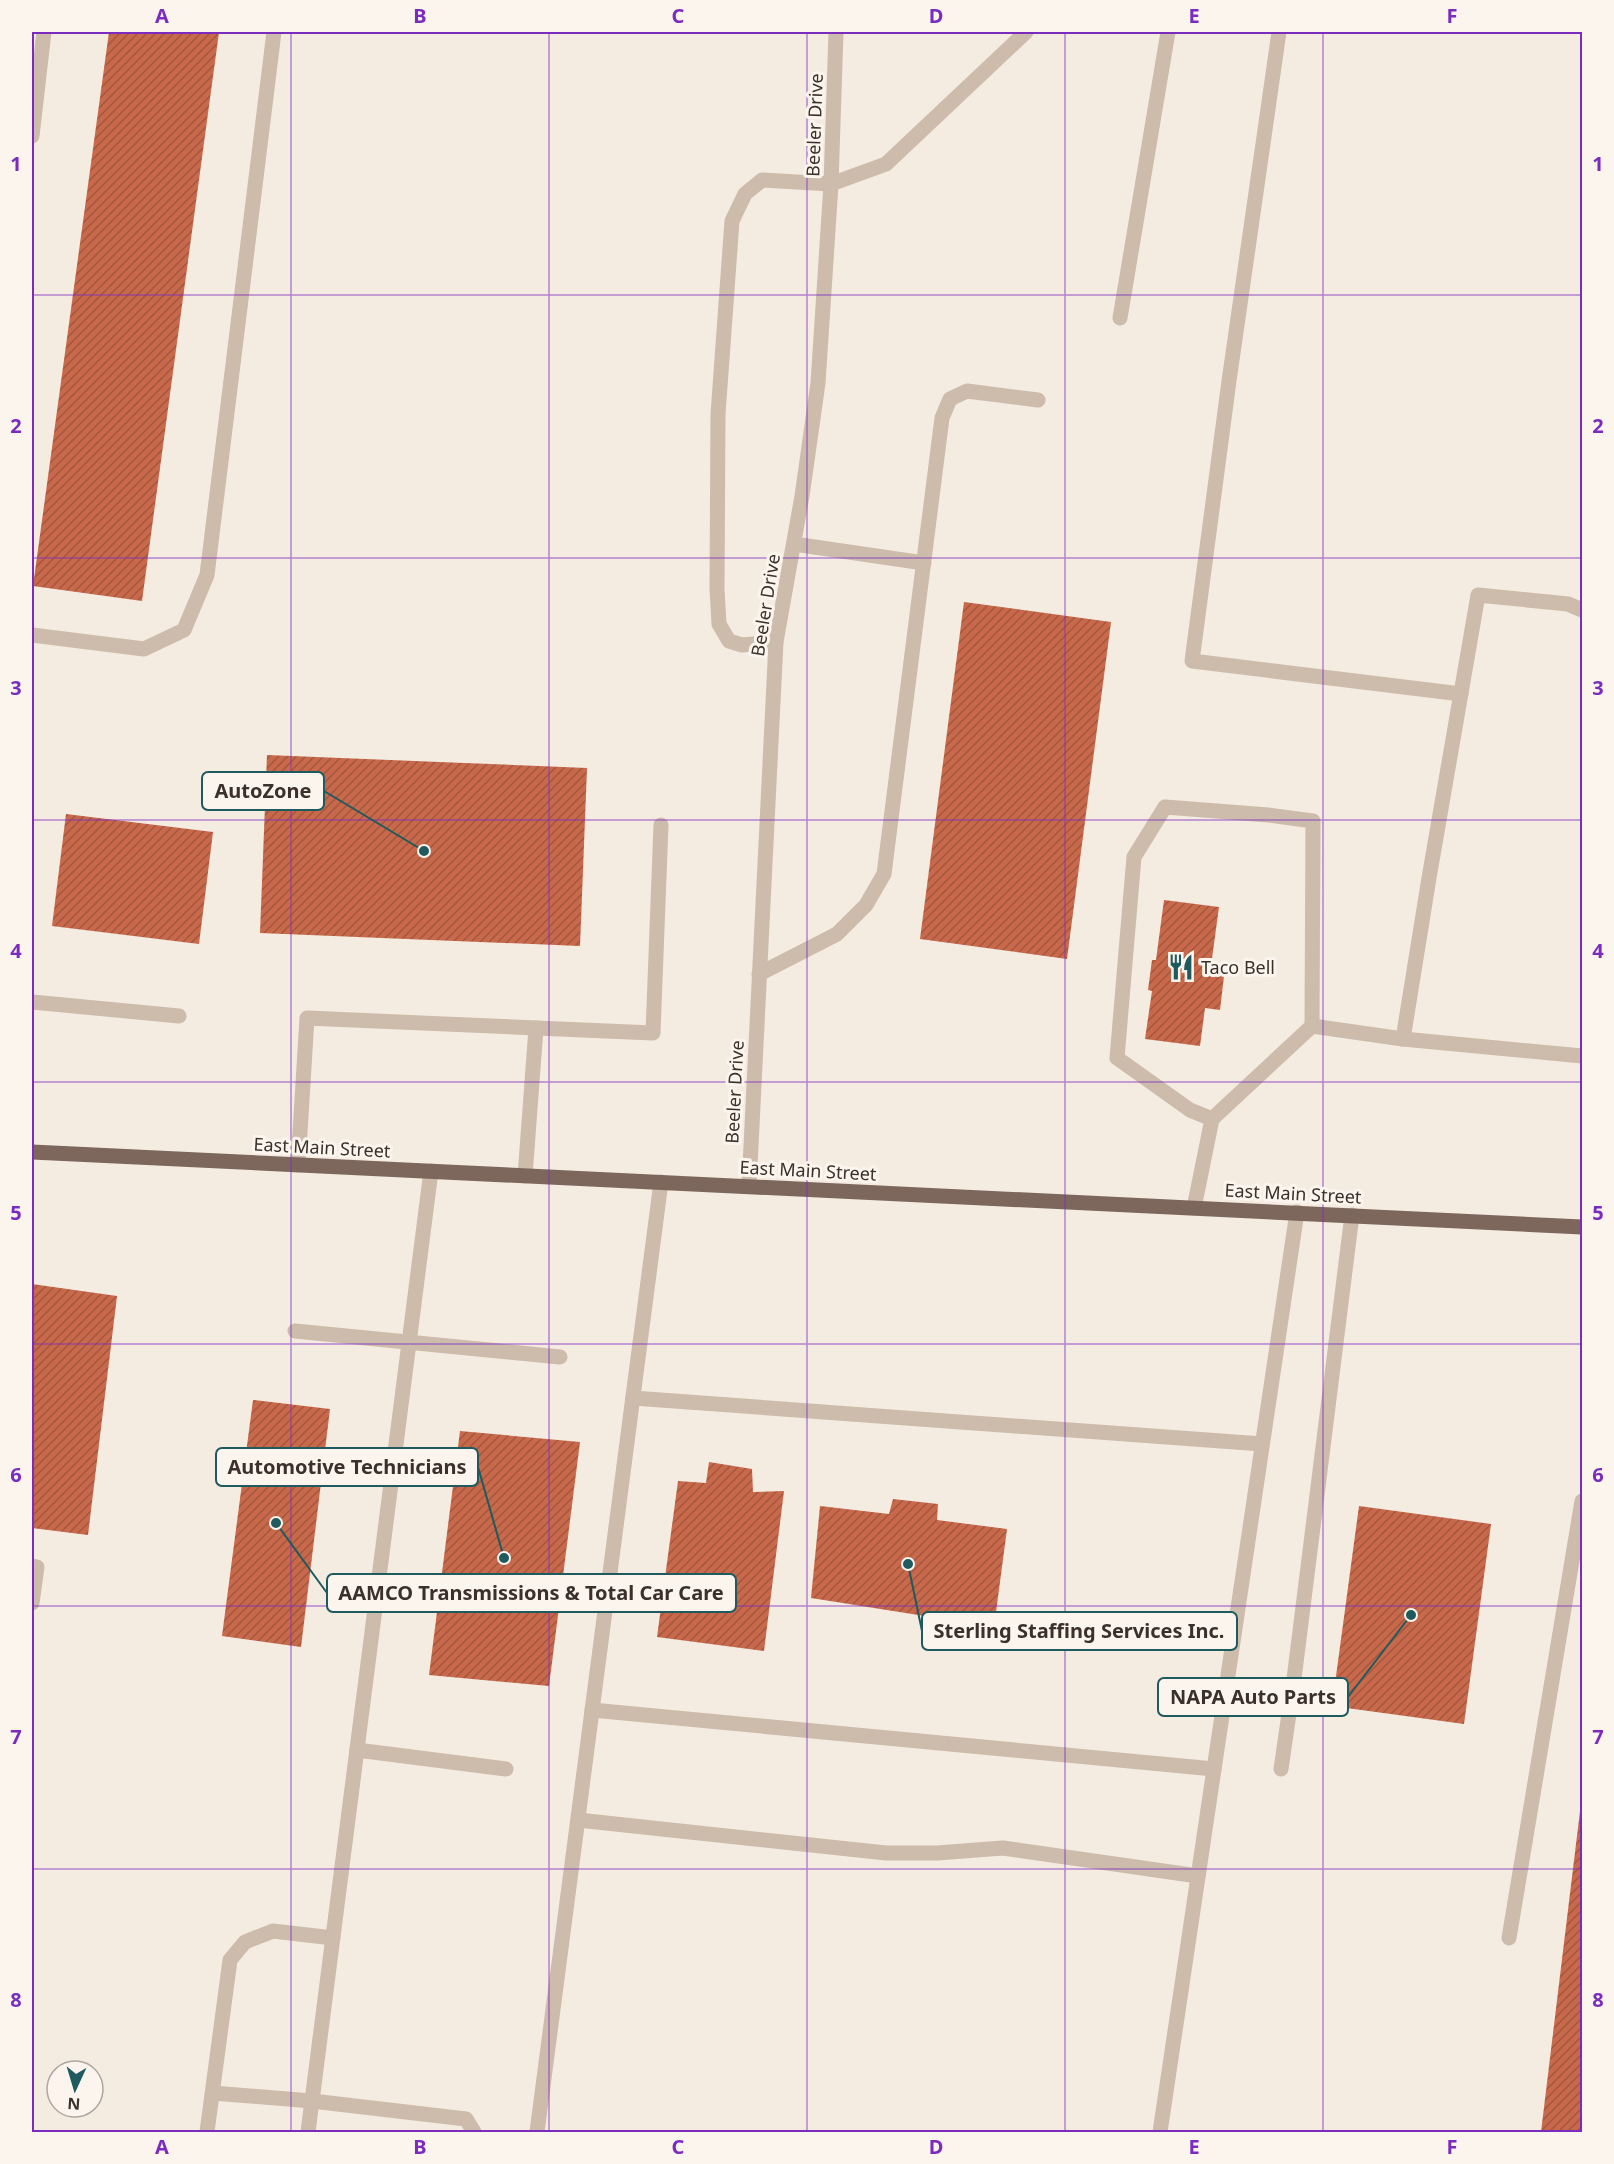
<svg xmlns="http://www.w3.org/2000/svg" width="1614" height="2164" font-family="'Noto Sans',sans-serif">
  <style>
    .building { fill: url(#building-hatch) }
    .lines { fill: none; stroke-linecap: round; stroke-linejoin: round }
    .minor { stroke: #cdbbac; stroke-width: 15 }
    .major { stroke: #7d675c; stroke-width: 15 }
    .grid { fill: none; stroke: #7b2cbf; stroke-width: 1.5; stroke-opacity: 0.55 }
    .labels { text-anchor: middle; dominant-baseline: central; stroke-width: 6; stroke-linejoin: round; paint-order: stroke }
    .street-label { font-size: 18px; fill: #3b302b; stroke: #fbf5ee }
    .poi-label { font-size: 18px; fill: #3b302b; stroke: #fbf5ee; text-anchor: start }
    .leader { fill: none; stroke: #1f5a5e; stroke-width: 2 }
    .callout-dot { fill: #1f5a5e; stroke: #fbf5ee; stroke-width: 2 }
    .callout { fill: #fbf5ee; stroke: #1f5a5e; stroke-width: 2 }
    .callout-label { font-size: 20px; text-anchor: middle; font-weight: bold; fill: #3b302b }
    .neatline { fill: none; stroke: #7b2cbf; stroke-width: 2 }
    .grid-label { font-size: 20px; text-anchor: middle; font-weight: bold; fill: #7b2cbf }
  </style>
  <defs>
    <pattern id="building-hatch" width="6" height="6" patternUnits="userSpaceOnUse" patternTransform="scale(1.5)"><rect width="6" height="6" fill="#c8694b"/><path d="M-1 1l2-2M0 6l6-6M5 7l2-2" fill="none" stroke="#a4573f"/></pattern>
  </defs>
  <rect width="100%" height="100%" fill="#f4ebe1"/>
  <g class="building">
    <polygon points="109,32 219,32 142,601 33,586"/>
    <polygon points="964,602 1111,622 1067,959 920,939"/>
    <polygon points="267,755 587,768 580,946 260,933"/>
    <polygon points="66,814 213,832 199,944 52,926"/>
    <polygon points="1164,900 1219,907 1210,973 1224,976 1220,1010 1205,1008 1200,1046 1145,1039 1152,991 1148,990 1152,960 1156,960"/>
    <polygon points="32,1284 117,1296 88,1535 32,1528"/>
    <polygon points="253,1400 330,1409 301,1647 222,1636"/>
    <polygon points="460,1431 580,1442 549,1686 429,1675"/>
    <polygon points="709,1462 752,1469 753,1492 784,1491 764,1651 657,1637 678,1481 706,1483"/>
    <polygon points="893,1499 938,1504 937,1520 1007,1529 994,1627 811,1598 820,1506 889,1514"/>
    <polygon points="1359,1506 1491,1524 1464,1724 1332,1706"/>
    <polygon points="1581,1803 1582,2132 1541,2132"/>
  </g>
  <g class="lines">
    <g class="minor">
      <polyline points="1279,32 1229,381 1192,661 1461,694"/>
      <polyline points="32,136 44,32"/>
      <polyline points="1120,318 1168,32"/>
      <polyline points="794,544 924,563"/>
      <polyline points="32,635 144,649 184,630 207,575 274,32"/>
      <polyline points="776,642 742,645 729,641 719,624 717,589 718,414 732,221 745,194 762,180 831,184 886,164 1026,32"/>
      <polyline points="759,974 837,934 866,905 884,874 942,418 950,399 967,391 1038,400"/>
      <polyline points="32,1002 179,1016"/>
      <polyline points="536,1028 653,1033 661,825"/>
      <polyline points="1403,1039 1429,878 1478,595 1568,604 1582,610"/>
      <polyline points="1212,1119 1190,1110 1117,1058 1134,857 1165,807 1268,815 1313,821 1312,1026"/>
      <polyline points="298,1165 307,1018 536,1028 525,1176"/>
      <polyline points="749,1186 776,642 802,496 818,383 831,184 836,32"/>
      <polyline points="1194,1208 1212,1119 1312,1026 1403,1039 1582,1056"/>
      <polyline points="295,1331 560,1357"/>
      <polyline points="633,1398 1262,1444"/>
      <polyline points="32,1566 37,1567 32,1603"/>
      <polyline points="592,1710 1214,1769"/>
      <polyline points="357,1750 506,1769"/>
      <polyline points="1281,1769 1294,1679 1352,1215"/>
      <polyline points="578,1820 886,1853 937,1853 1003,1848 1198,1876"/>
      <polyline points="1509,1938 1582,1501"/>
      <polyline points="213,2093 312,2101 466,2119 474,2132"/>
      <polyline points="207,2132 230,1960 245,1942 273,1931 333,1938"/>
      <polyline points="308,2132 431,1171"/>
      <polyline points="537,2132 661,1182"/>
      <polyline points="1160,2132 1297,1212"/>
    </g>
    <polyline class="major" points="32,1152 1582,1227"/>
  </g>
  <path class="grid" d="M291 32V2132M549 32V2132M807 32V2132M1065 32V2132M1323 32V2132M32 295H1582M32 558H1582M32 820H1582M32 1082H1582M32 1344H1582M32 1606H1582M32 1869H1582"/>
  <defs>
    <g id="restaurant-bare" transform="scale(2.07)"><path d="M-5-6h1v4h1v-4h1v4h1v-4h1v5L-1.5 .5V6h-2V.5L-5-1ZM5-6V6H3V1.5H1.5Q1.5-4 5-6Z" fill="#1f5a5e" stroke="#fbf5ee" stroke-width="2.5" paint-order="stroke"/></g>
  </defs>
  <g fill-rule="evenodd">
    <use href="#restaurant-bare" x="1181" y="967"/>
  </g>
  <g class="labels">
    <g class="street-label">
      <text transform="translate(814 125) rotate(-88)">Beeler Drive</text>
      <text transform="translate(765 605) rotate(-81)">Beeler Drive</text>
      <text transform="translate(734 1092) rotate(-87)">Beeler Drive</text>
      <text transform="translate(322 1147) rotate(3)">East Main Street</text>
      <text transform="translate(808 1170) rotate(3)">East Main Street</text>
      <text transform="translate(1293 1193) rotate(3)">East Main Street</text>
    </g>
    <g class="poi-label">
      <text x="1201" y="967">Taco Bell</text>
    </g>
  </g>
  <path class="leader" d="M424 851L324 791M504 1558L478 1467M276 1523L327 1593M908 1564L922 1631M1411 1615L1348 1697"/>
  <g class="callout-dot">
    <circle cx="424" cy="851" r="6"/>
    <circle cx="504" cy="1558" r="6"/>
    <circle cx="276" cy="1523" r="6"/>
    <circle cx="908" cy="1564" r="6"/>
    <circle cx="1411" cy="1615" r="6"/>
  </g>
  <g class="callout">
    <rect x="202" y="772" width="122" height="38" rx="6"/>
    <rect x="216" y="1448" width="262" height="38" rx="6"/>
    <rect x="327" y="1574" width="409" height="38" rx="6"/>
    <rect x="922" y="1612" width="315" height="38" rx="6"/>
    <rect x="1158" y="1678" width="190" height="38" rx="6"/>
  </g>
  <g class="callout-label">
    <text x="263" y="798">AutoZone</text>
    <text x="347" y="1474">Automotive Technicians</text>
    <text x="531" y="1600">AAMCO Transmissions &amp; Total Car Care</text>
    <text x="1079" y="1638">Sterling Staffing Services Inc.</text>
    <text x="1253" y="1704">NAPA Auto Parts</text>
  </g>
  <rect width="1614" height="2164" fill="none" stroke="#fbf5ee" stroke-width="66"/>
  <g transform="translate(75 2089) rotate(184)"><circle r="28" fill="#fbf5ee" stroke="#aea6a0" stroke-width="1.5"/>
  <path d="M0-4.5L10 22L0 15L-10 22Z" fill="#1f5a5e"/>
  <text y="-9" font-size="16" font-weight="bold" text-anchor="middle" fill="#3b302b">N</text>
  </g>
  <rect x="33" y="33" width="1548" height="2098" class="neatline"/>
  <g class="grid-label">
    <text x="162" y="23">A</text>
    <text x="420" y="23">B</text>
    <text x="678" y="23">C</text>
    <text x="936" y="23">D</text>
    <text x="1194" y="23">E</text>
    <text x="1452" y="23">F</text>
    <text x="16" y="171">1</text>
    <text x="1598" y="171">1</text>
    <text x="16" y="433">2</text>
    <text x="1598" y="433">2</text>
    <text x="16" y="695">3</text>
    <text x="1598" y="695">3</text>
    <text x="16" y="958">4</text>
    <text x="1598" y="958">4</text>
    <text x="16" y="1220">5</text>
    <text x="1598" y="1220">5</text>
    <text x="16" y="1482">6</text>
    <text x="1598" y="1482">6</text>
    <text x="16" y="1744">7</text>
    <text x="1598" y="1744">7</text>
    <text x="16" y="2007">8</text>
    <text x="1598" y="2007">8</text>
    <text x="162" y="2154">A</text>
    <text x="420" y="2154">B</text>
    <text x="678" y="2154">C</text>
    <text x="936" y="2154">D</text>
    <text x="1194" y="2154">E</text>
    <text x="1452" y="2154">F</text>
  </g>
</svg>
